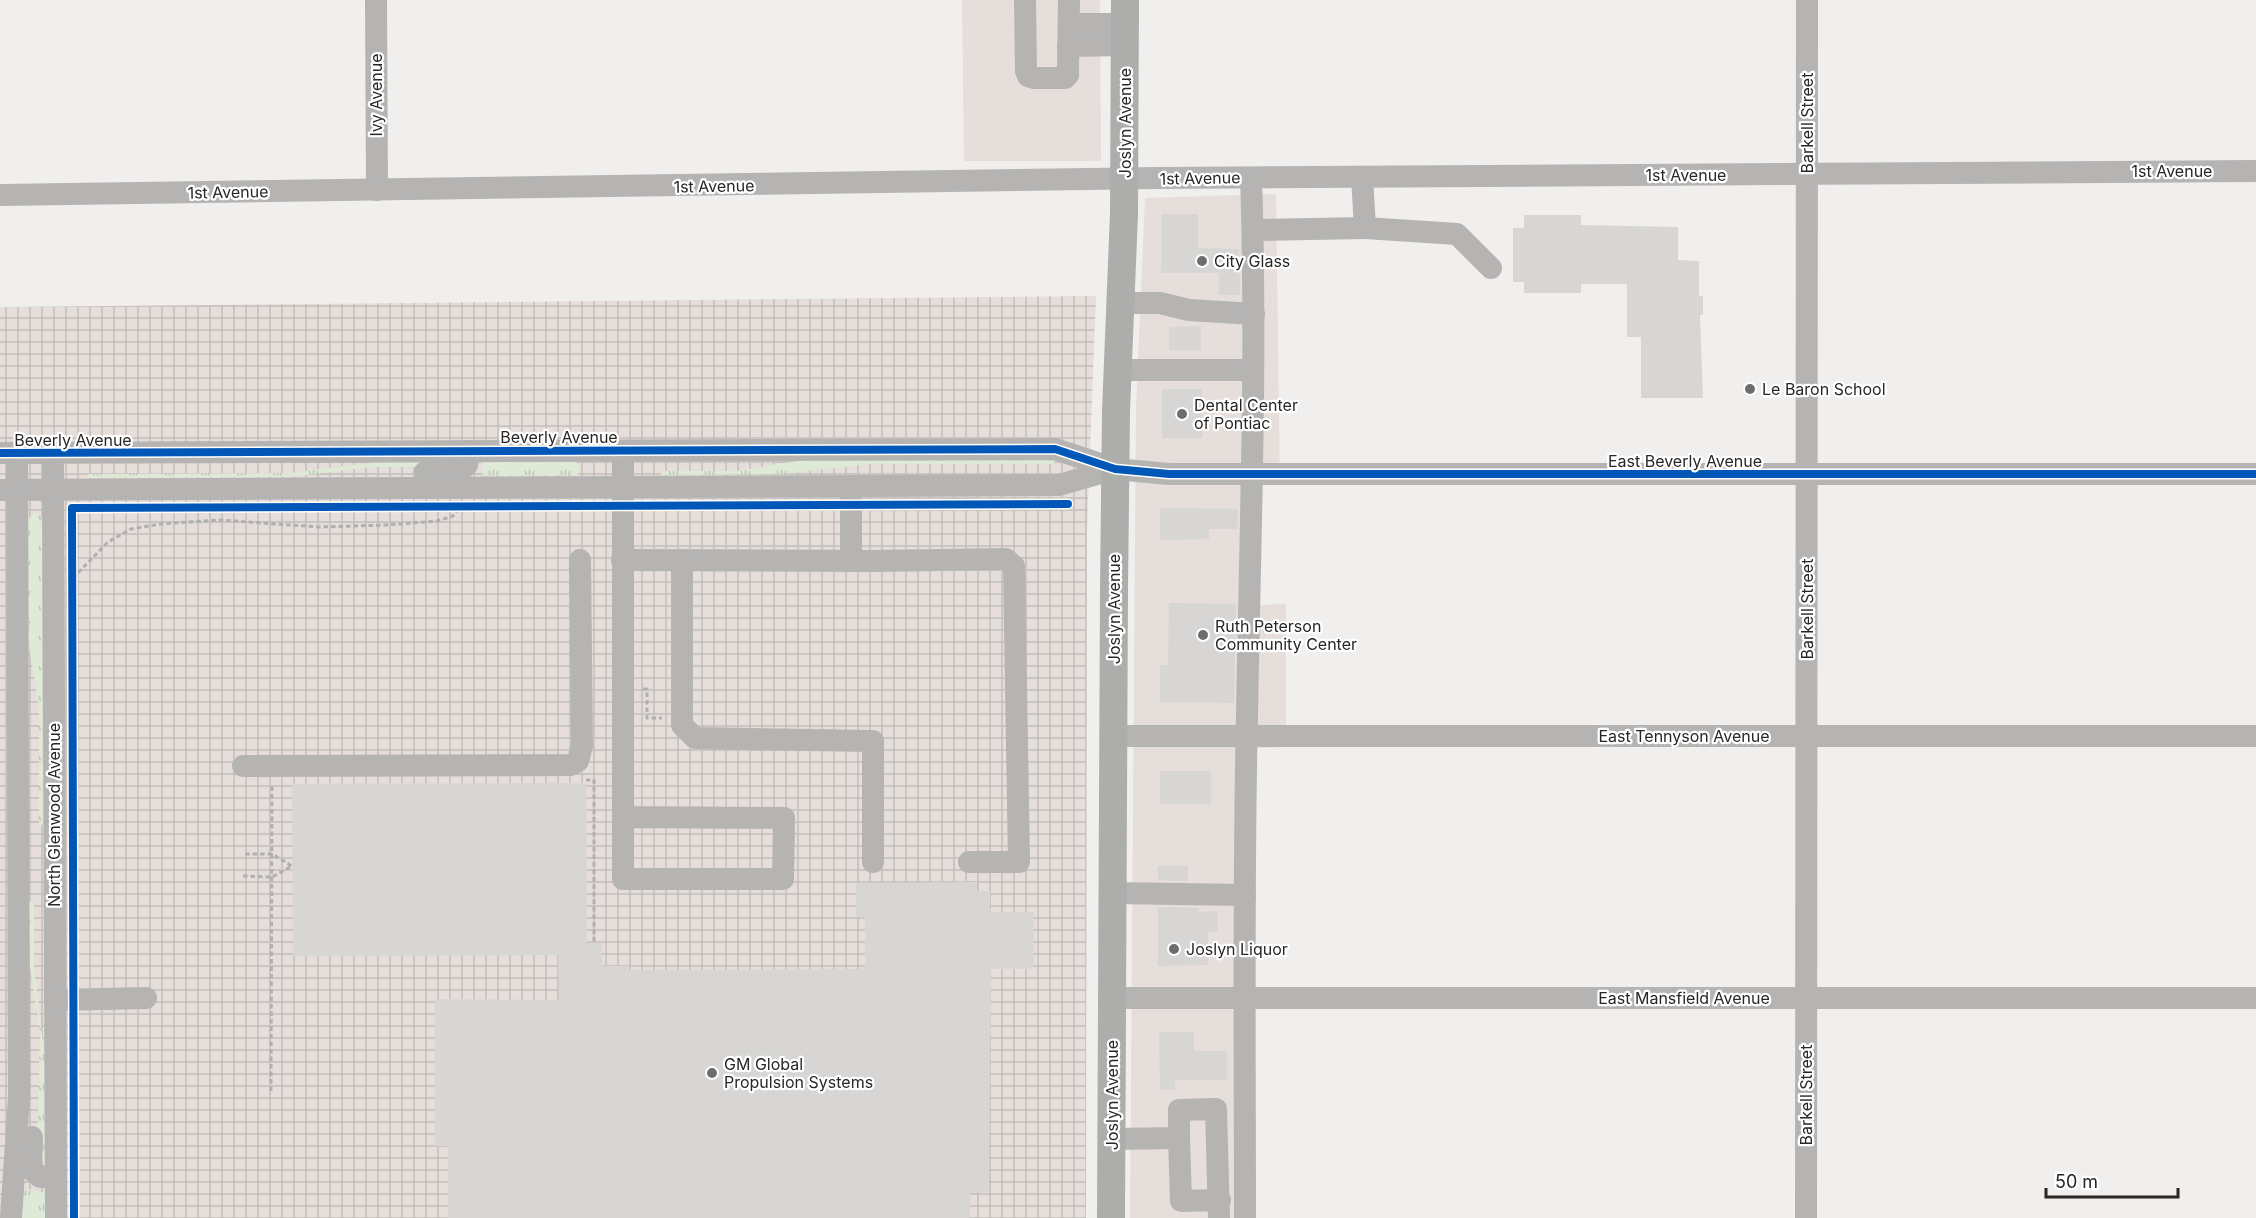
<svg xmlns="http://www.w3.org/2000/svg" width="2256" height="1218" font-family="Inter,sans-serif">
  <style>
    .built { fill: #e5deda }
    .industrial { fill: url(#industrial-grid) }
    .grass { fill: url(#grass-tufts) }
    .building { fill: #d7d6d4 }
    .lines { fill: none; stroke-linecap: round; stroke-linejoin: round }
    .path { stroke: #b0b0af; stroke-width: 3; stroke-dasharray: 4.5 3; stroke-linecap: butt }
    .minor { stroke: #b5b4b3; stroke-width: 22 }
    .major { stroke: #adadac; stroke-width: 28 }
    .cycleway-casing { stroke: #fff; stroke-width: 11 }
    .cycleway { stroke: #0057b8; stroke-width: 8 }
    .poi-dot { fill: #6f6d6c; stroke: #fff; stroke-width: 2 }
    .labels { text-anchor: middle; dominant-baseline: central; stroke-width: 4.5; stroke-linejoin: round; paint-order: stroke }
    .street-label { font-size: 16px; fill: #292726; stroke: #fff }
    .poi-label { font-size: 16px; fill: #292726; stroke: #fff; text-anchor: start }
  </style>
  <defs>
    <pattern id="industrial-grid" width="8" height="8" patternUnits="userSpaceOnUse" patternTransform="scale(1.5)"><rect width="8" height="8" fill="#e5deda"/><path d="M0 4h8M4 0v8" fill="none" stroke="#c4bebb"/></pattern>
    <pattern id="grass-tufts" width="24" height="20" patternUnits="userSpaceOnUse" patternTransform="scale(1.5)"><rect width="24" height="20" fill="#dee9d6"/><path d="M3 7l-1-3M5 7V3M7 7l1-3M15 17l-1-3M17 17v-4M19 17l1-3" fill="none" stroke="#bec8b8"/></pattern>
  </defs>
  <rect width="100%" height="100%" fill="#f1efed"/>
  <g class="built">
    <polygon points="962,0 1100,0 1101,161 964,161"/>
    <polygon points="1276,194 1280,484 1258,484 1258,605 1286,604 1286,747 1253,748 1250,1218 1130,1218 1136,407 1145,198"/>
  </g>
  <polygon class="industrial" points="1096,296 1087,530 1086,1218 0,1218 0,307"/>
  <g class="grass">
    <polygon points="803,460 1054,460 1055,461 1053,464 869,464 783,474 661,475 661,471 737,471"/>
    <polygon points="377,462 451,462 451,467 370,467 290,477 89,478 87,476 89,474 289,473"/>
    <polygon points="483,462 576,462 579,464 579,473 577,475 485,476 482,473"/>
    <polygon points="38,513 42,520 43,823 41,826 39,824 39,707 29,647 28,520 32,514"/>
    <polygon points="31,901 34,903 34,968 44,1050 45,1161 37,1161 40,1031 30,967 29,903"/>
    <polygon points="28,1189 45,1193 46,1218 22,1218 25,1191"/>
  </g>
  <g class="building">
    <polygon points="1162,214 1198,214 1198,248 1239,249 1240,295 1219,295 1219,273 1161,273"/>
    <polygon points="1524,215 1581,215 1581,225 1678,227 1678,260 1699,261 1699,296 1703,296 1703,315 1700,315 1703,398 1641,398 1641,337 1627,337 1627,284 1581,284 1581,293 1524,293 1524,282 1513,282 1513,228 1524,228"/>
    <polygon points="1201,326 1201,350 1169,350 1169,327"/>
    <rect x="1162" y="389" width="40" height="49"/>
    <polygon points="1160,508 1238,509 1237,529 1209,529 1209,539 1160,540"/>
    <polygon points="1169,603 1236,604 1234,703 1160,702 1160,665 1168,665"/>
    <rect x="1160" y="771" width="51" height="33"/>
    <polygon points="586,783 587,943 602,943 602,966 629,966 629,970 865,969 865,917 856,917 856,883 977,882 977,891 990,891 990,912 1034,912 1034,969 991,969 989,1192 970,1193 970,1218 448,1218 448,1146 435,1146 435,999 559,1000 558,955 293,956 292,784"/>
    <polygon points="1158,866 1188,866 1188,881 1158,880"/>
    <polygon points="1158,907 1199,908 1199,912 1217,911 1218,932 1208,932 1208,965 1158,966"/>
    <polygon points="1159,1032 1194,1032 1194,1051 1227,1051 1227,1080 1175,1080 1175,1090 1160,1090"/>
  </g>
  <g class="lines">
    <g class="path">
      <polyline points="73,578 108,542 131,529 161,524 219,520 319,527 386,525 437,521 453,516 459,507"/>
      <polyline points="643,689 647,689 647,718 662,718"/>
      <polyline points="586,780 594,780 594,941"/>
      <polyline points="243,876 272,877 292,866 272,854 243,854"/>
      <polyline points="271,1091 272,784"/>
    </g>
    <g class="minor">
      <polyline points="376,0 377,190"/>
      <polyline points="1025,0 1026,71 1028,76 1034,78 1065,78 1068,75 1068,69 1069,0"/>
      <polyline points="1069,24 1125,24"/>
      <polyline points="1068,46 1125,45"/>
      <polyline points="1362,177 1365,228 1457,234 1491,268"/>
      <polyline points="0,195 1157,178 2256,171"/>
      <polyline points="1262,230 1365,228"/>
      <polyline points="1120,303 1160,303 1189,310 1254,314"/>
      <polyline points="1117,370 1253,370"/>
      <polyline points="0,453 1055,449 1115,469 1169,474 2256,474"/>
      <polyline points="53,453 56,1218"/>
      <polyline points="425,472 460,471 467,465 469,451"/>
      <polyline points="851,486 851,561"/>
      <polyline points="0,490 1059,485 1115,469"/>
      <polyline points="622,560 874,561 1006,559 1014,566 1019,862 969,862"/>
      <polyline points="682,560 682,725 695,738 873,741 873,862"/>
      <polyline points="1113,736 2256,736"/>
      <polyline points="243,766 571,765 578,761 582,746 580,560"/>
      <polyline points="623,817 784,818 783,879 623,879 623,451"/>
      <polyline points="1112,893 1245,895"/>
      <polyline points="1112,998 2256,998"/>
      <polyline points="55,1000 146,998"/>
      <polyline points="32,1137 31,1169 40,1177 56,1177"/>
      <polyline points="1179,1138 1181,1201 1220,1200"/>
      <polyline points="1112,1139 1179,1138 1179,1110 1216,1109 1219,1218"/>
      <polyline points="11,1218 19,1098 17,453"/>
      <path d="M1245 1218C1245 1051 1243 883 1247 716 1250 536 1257 357 1251 178"/>
      <polyline points="1806,1218 1807,0"/>
    </g>
    <polyline class="major" points="1111,1218 1114,588 1116,411 1124,214 1125,0"/>
    <g class="cycleway-casing">
      <g id="cycleway">
        <polyline points="0,453 1055,449 1115,469 1169,474 2256,474"/>
        <polyline points="74,1218 72,508 1068,504"/>
      </g>
    </g>
    <use href="#cycleway" class="cycleway"/>
  </g>
  <g class="poi-dot">
    <circle cx="1202" cy="261" r="6"/>
    <circle cx="1750" cy="389" r="6"/>
    <circle cx="1182" cy="414" r="6"/>
    <circle cx="1203" cy="635" r="6"/>
    <circle cx="1174" cy="949" r="6"/>
    <circle cx="712" cy="1073" r="6"/>
  </g>
  <g class="labels">
    <g class="street-label">
      <text transform="translate(376 95) rotate(-90)">Ivy Avenue</text>
      <text transform="translate(1125 123) rotate(-90)">Joslyn Avenue</text>
      <text transform="translate(1807 123) rotate(-90)">Barkell Street</text>
      <text x="2172" y="171">1st Avenue</text>
      <text x="1686" y="175">1st Avenue</text>
      <text transform="translate(1200 178) rotate(-1)">1st Avenue</text>
      <text transform="translate(714 186) rotate(-1)">1st Avenue</text>
      <text transform="translate(228 192) rotate(-1)">1st Avenue</text>
      <text x="559" y="437">Beverly Avenue</text>
      <text x="73" y="440">Beverly Avenue</text>
      <text x="1685" y="461">East Beverly Avenue</text>
      <text transform="translate(1114 609) rotate(-90)">Joslyn Avenue</text>
      <text transform="translate(1807 609) rotate(-90)">Barkell Street</text>
      <text x="1684" y="736">East Tennyson Avenue</text>
      <text transform="translate(54 815) rotate(-90)">North Glenwood Avenue</text>
      <text x="1684" y="998">East Mansfield Avenue</text>
      <text transform="translate(1112 1095) rotate(-90)">Joslyn Avenue</text>
      <text transform="translate(1806 1095) rotate(-90)">Barkell Street</text>
    </g>
    <g class="poi-label">
      <text x="1214" y="261">City Glass</text>
      <text x="1762" y="389">Le Baron School</text>
      <text x="1194" y="405">Dental Center<tspan x="1194" dy="18">of Pontiac</tspan></text>
      <text x="1215" y="626">Ruth Peterson<tspan x="1215" dy="18">Community Center</tspan></text>
      <text x="1186" y="949">Joslyn Liquor</text>
      <text x="724" y="1064">GM Global<tspan x="724" dy="18">Propulsion Systems</tspan></text>
    </g>
  </g>
  <path d="M2046 1188v9h132v-9" fill="none" stroke="#292726" stroke-width="3"/>
  <text x="2055" y="1188" font-size="18" fill="#292726" stroke="#ffffff" stroke-width="4.5" paint-order="stroke">50 m</text>
</svg>
